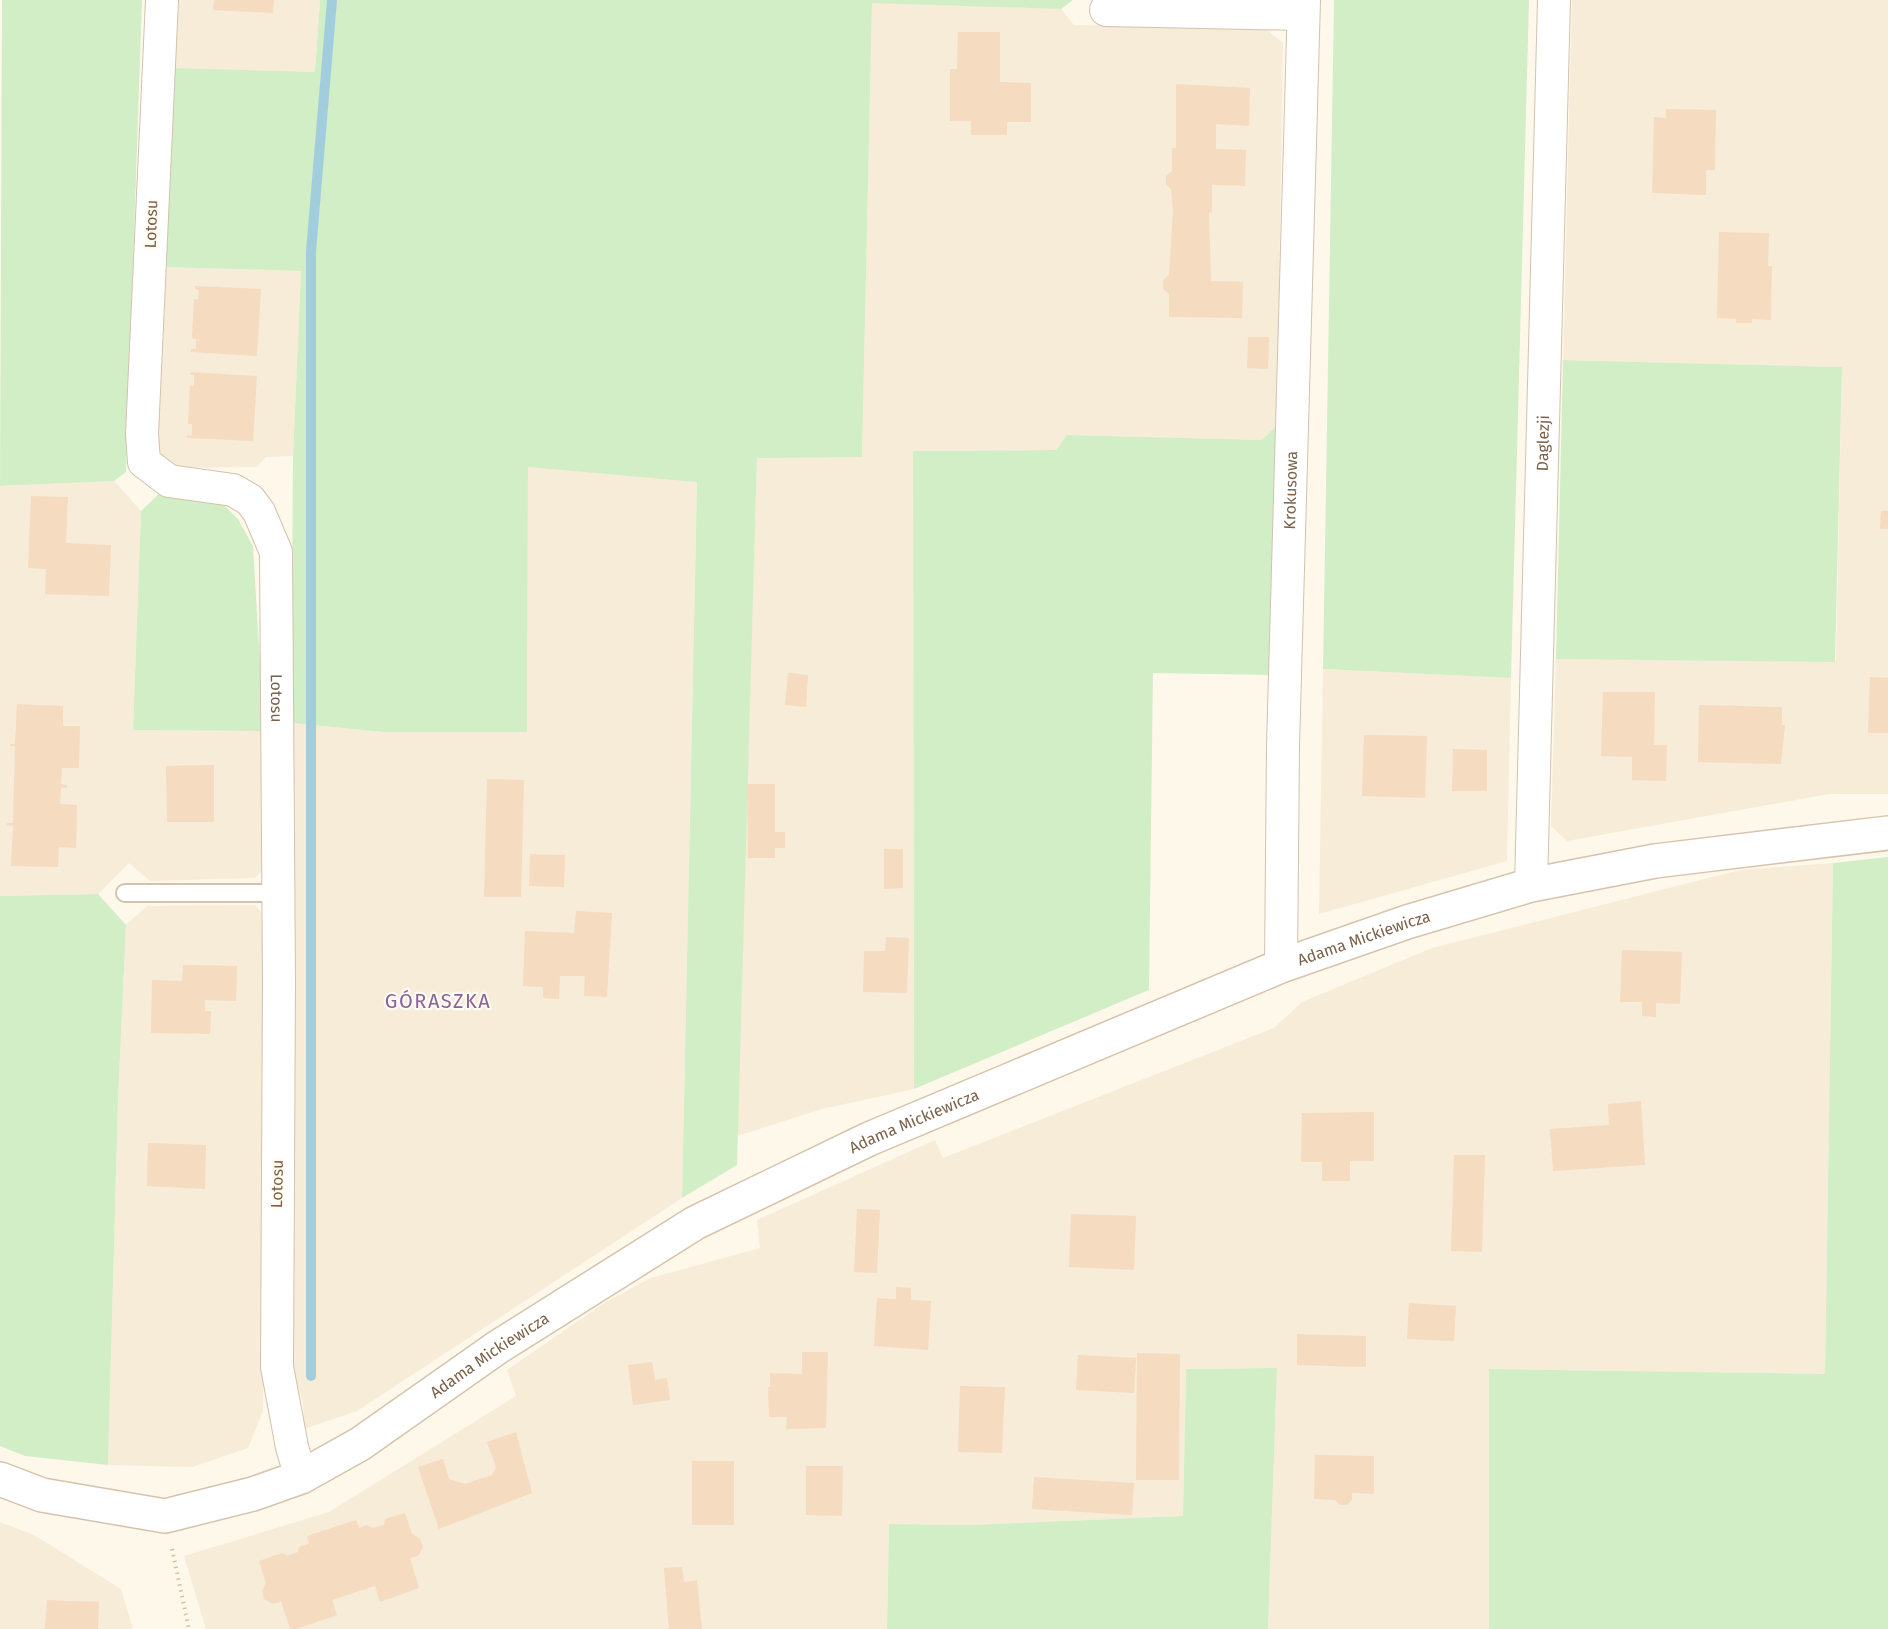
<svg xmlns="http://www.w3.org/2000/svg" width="1888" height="1629" font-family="'Fira Sans',sans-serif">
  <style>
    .residential { fill: #f6ecd8 }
    .green { fill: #d2eec7 }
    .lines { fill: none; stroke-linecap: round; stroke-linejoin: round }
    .stream { stroke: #a2cddd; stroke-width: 10 }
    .building { fill: #f5dbc0 }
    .lane-casing { stroke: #d2c2ae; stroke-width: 20 }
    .street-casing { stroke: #d2c2ae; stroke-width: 34 }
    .secondary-casing { stroke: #d6c3ac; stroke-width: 36 }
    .path { stroke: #dcbea2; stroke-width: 4; stroke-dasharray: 1.5 4.5; stroke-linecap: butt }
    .lane { stroke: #fff; stroke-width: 16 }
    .street { stroke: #fff; stroke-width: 32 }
    .secondary { stroke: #fff; stroke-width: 33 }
    .labels { text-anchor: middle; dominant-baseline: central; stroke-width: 4.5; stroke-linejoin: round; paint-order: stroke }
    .street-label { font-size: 16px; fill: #7c614a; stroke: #fffbf2 }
    .quarter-label { font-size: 20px; letter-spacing: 1.5px; fill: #8b6397; stroke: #fffbf2 }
  </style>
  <rect width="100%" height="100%" fill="#fef8ea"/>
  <g class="residential">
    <polygon points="178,0 320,0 315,72 174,68"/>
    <polygon points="1572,0 1888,0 1888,794 1829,794 1567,841 1551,826 1556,659 1836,661 1842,367 1563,360"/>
    <polygon points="872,2 1061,9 1074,25 1267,30 1283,43 1277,425 1262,440 1068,435 1056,450 913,451 914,1089 822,1109 737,1136 757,457 862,457"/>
    <polygon points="165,267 301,271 293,456 266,457 257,467 162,468 156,459"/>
    <polygon points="528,467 697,481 682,1198 357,1411 304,1429 303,1403 293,1369 291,723 383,732 527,732"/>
    <polygon points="114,481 141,511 133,730 264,731 264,869 255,878 150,881 129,863 98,894 0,896 0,486"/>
    <polygon points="1323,669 1511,678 1507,861 1319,914"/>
    <polygon points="1833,863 1825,1374 1489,1369 1489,1629 1268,1629 1277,1368 1186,1369 1183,1516 968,1525 889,1524 887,1629 206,1629 184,1556 329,1512 516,1396 507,1370 606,1302 651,1278 760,1248 757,1220 935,1140 943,1158 1274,1028 1302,1002 1432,948 1740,870"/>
    <polygon points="255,905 263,915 263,1411 248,1448 192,1467 108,1465 118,1101 126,925 147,906"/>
    <polygon points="0,1522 34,1535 121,1589 133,1629 0,1629"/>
  </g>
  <g class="green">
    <polygon points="2,0 142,0 126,472 114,481 0,486"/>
    <polygon points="320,0 1073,0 1061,9 872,3 862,457 757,458 737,1165 682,1198 697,482 528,467 527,732 383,732 291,723 293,456 301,271 165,267 174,68 315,72"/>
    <polygon points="1334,0 1529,0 1511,678 1323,669"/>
    <polygon points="1563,360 1842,367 1835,662 1556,659"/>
    <polygon points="1277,425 1269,675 1153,673 1149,990 914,1089 913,451 1056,450 1067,435 1262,440"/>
    <polygon points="163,490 210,491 238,519 253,546 264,731 133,730 141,511"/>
    <polygon points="1888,857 1888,1629 1489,1629 1489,1369 1825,1374 1833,863"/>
    <polygon points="98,894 126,925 118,1101 108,1465 25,1456 0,1446 0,896"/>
    <polygon points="1277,1368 1268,1629 887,1629 889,1524 968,1525 1183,1516 1186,1369"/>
  </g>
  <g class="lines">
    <polyline class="stream" points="311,1376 311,252 332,0"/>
  </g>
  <g class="building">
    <polygon points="214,0 274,0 273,13 213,10"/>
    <polygon points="958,32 1000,32 1000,82 1031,83 1031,122 1007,122 1007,135 971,135 971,121 950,121 950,69 957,69"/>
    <polygon points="1176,84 1250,88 1249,126 1216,124 1216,149 1246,150 1245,186 1212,185 1212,212 1209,213 1211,281 1243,282 1242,318 1169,317 1169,294 1163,289 1163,280 1169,275 1173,211 1171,189 1166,184 1166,176 1172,171 1172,148 1176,148"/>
    <polygon points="1666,109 1716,110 1715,170 1706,170 1706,195 1652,193 1654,117 1666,118"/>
    <polygon points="1719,232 1769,233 1768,266 1772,266 1771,320 1752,319 1752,323 1736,323 1736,319 1717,318"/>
    <polygon points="195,286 261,289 257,356 191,352 191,349 196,349 196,339 192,338 194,299 198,300 199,290 195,289"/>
    <polygon points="1248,337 1269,337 1268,369 1247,368"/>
    <polygon points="190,372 257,376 253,441 187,438 187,435 192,436 192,424 188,424 190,386 194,386 194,375 190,375"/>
    <polygon points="31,496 68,497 66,543 111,545 109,596 45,594 46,569 28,568"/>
    <polygon points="1881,511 1888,511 1888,529 1880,529"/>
    <polygon points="788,673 808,675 806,707 785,705"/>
    <polygon points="1870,677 1888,678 1888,733 1868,733"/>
    <polygon points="1603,692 1655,692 1654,745 1667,745 1666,781 1632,780 1632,757 1601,756"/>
    <polygon points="17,704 63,706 63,726 80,726 79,768 62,768 61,784 67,785 67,788 61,788 60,804 77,805 76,848 59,847 58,867 11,866 13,826 7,825 7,823 13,823 15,746 10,746 10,744 15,744"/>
    <polygon points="1699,705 1782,707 1782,725 1785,725 1781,764 1698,762"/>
    <polygon points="1364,735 1427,736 1425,798 1362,796"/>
    <polygon points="1453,749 1487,750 1487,791 1452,791"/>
    <polygon points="214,765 214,822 167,822 166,766"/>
    <polygon points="487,779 524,780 521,897 484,897"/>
    <polygon points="747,784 775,784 775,832 785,832 785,848 775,848 775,858 748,858"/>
    <polygon points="884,849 903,849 903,888 884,889"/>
    <polygon points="530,854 565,855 564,887 529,886"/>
    <polygon points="576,911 612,913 607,997 584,996 585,976 560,976 559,999 543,998 543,987 523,986 525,931 574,933"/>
    <polygon points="886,937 909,938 907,993 863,992 864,951 885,951"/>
    <polygon points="1622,950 1682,952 1680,1004 1656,1003 1656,1017 1642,1016 1642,1002 1620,1002"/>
    <polygon points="183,965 237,966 236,1001 205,1000 205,1011 211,1011 210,1034 151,1033 152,980 182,981"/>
    <polygon points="1641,1101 1645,1165 1553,1171 1550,1129 1609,1125 1608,1104"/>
    <polygon points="1374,1112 1374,1161 1350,1161 1350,1181 1322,1181 1322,1162 1301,1162 1302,1113"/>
    <polygon points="148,1143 206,1145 205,1189 147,1186"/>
    <polygon points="1454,1155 1485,1155 1482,1252 1451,1251"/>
    <polygon points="857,1209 880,1210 877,1273 854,1272"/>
    <polygon points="1071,1214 1136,1216 1134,1270 1069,1267"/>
    <polygon points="896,1287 911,1288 911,1300 931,1301 928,1350 874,1346 877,1298 896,1299"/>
    <polygon points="1409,1303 1456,1306 1454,1341 1407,1339"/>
    <polygon points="1297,1334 1366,1336 1366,1367 1297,1365"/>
    <polygon points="802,1352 828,1352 826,1428 786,1429 787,1417 769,1417 768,1387 770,1387 770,1373 802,1374"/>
    <polygon points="1137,1353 1180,1354 1179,1480 1136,1480"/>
    <polygon points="1078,1355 1136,1358 1134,1393 1076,1390"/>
    <polygon points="652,1362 655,1380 667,1378 670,1400 633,1405 628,1365"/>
    <polygon points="960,1386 1005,1387 1002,1453 958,1452"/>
    <polygon points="516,1432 532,1493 439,1529 418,1467 443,1459 449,1479 465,1484 492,1475 496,1467 487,1442"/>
    <polygon points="1315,1455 1374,1456 1374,1494 1352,1493 1352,1500 1347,1505 1340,1505 1335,1500 1314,1499"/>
    <rect x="692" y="1461" width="42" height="64"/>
    <polygon points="806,1466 843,1466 842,1516 806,1515"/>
    <polygon points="1034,1477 1134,1483 1132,1515 1032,1509"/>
    <polygon points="405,1513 412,1534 420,1539 423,1547 418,1556 410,1558 419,1588 380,1602 375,1586 332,1600 337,1615 296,1629 290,1629 281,1601 273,1604 264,1599 262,1591 266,1583 259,1561 282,1553 287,1556 298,1552 299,1547 309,1544 307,1536 356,1520 359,1528 367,1525 373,1528 384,1525 385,1519"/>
    <polygon points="682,1567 684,1582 697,1580 702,1629 669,1629 664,1568"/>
    <polygon points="47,1600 99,1602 98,1629 45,1629"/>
  </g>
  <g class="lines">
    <g class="lane-casing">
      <polyline id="lane" points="125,893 278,893"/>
    </g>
    <g class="street-casing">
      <g id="street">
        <path id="s1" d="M162 0 142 434 144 462 169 481 233 490 250 500 259 512 276 552 279 981 277 1367 292 1447 301 1477"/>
        <polyline points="1106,10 1302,14"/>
        <path id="s2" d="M1531 885 1554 0"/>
        <path id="s3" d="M1281 966 1283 746 1304 0"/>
      </g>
    </g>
    <g class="secondary-casing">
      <g id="secondary">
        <path id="s4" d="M0 1479 42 1495 165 1516 253 1494 301 1477 360 1444 498 1347 695 1223 869 1139 1281 966 1407 922 1531 885 1655 861 1888 833"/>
      </g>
    </g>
    <polyline class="path" points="172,1549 189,1629"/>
    <use href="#lane" class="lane"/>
    <use href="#street" class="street"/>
    <use href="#secondary" class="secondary"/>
  </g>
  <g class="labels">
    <g class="street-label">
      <text transform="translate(151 224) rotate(-88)">Lotosu</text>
      <text stroke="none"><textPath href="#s2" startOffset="442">Daglezji</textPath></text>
      <text stroke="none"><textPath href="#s3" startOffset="476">Krokusowa</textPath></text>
      <text stroke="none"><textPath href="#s1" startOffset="783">Lotosu</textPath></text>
      <text stroke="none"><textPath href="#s4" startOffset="1508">Adama Mickiewicza</textPath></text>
      <text stroke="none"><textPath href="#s4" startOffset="1022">Adama Mickiewicza</textPath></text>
      <text transform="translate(277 1184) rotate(-89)">Lotosu</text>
      <text stroke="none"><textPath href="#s4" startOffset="536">Adama Mickiewicza</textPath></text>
    </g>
    <g class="quarter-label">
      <text x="438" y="1001">GÓRASZKA</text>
    </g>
  </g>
</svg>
